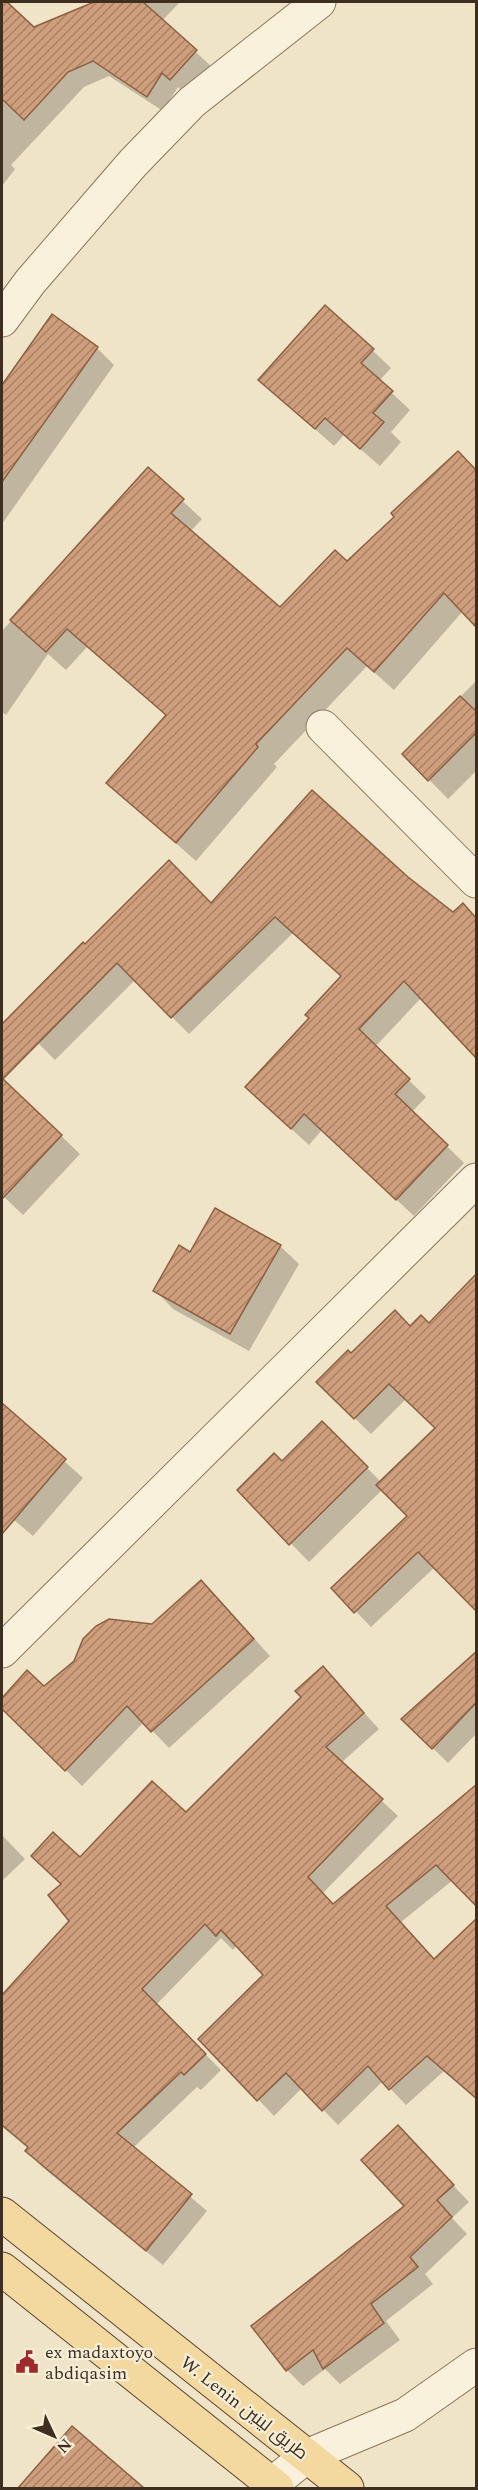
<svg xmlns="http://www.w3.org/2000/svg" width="478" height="2490" font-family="Spectral,Cairo,serif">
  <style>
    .shadow { fill: #0003 }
    .building { fill: url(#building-hatch); stroke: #8d5f41; stroke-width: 1.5 }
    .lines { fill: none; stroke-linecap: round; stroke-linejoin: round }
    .minor-casing { stroke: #8d765c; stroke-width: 35 }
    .major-casing { stroke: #5b4430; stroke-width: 35 }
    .minor { stroke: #faf1dc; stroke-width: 33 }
    .major { stroke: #f3d9a0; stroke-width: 33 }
    .labels { text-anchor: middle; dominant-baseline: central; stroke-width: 4.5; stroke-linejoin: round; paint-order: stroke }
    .poi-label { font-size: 18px; fill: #3d2e20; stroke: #f7eed8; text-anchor: start }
    .street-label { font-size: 18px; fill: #3d2e20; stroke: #f7eed8 }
  </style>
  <defs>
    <pattern id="building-hatch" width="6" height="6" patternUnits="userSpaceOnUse" patternTransform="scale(1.5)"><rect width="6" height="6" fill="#cf9f7d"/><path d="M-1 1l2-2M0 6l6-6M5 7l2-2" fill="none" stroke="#a98266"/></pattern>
  </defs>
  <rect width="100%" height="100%" fill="#f0e4c8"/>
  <g class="shadow">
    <polygon points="2,2 5,2 34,29 97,2 180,2 162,21 211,66 186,94 178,87 163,111 109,76 84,87 11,165 15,169 2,186"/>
    <polygon points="52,316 97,348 114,365 2,524 2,388"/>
    <polygon points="372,350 391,368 379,381 410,410 391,432 401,442 380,466 344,435 334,446 260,380"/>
    <polygon points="148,469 202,519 190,532 280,609 347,563 396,517 463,611 394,690 367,666 274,764 277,767 196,861 108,783 167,716 87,647 66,670 48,654 6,715 2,712 2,631"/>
    <polygon points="476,681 476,771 448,799 404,754"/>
    <polygon points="312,793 422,997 375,1047 426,1097 412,1112 464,1163 414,1216 322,1130 309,1145 264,1104 311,1018 342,977 293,933 189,1034 135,980 55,1060 11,1016 85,946 211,905"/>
    <polygon points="2,1079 80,1154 23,1215 2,1195"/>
    <polygon points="280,1246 299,1264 249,1351 173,1309 155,1290 190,1254"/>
    <polygon points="476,1287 435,1567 371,1627 333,1588 409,1517 382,1490 309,1562 239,1490 282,1463 322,1423 381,1482 437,1429 406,1399 371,1434 318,1382 351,1356 410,1328 429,1325"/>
    <polygon points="2,1405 83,1478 33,1536 2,1510"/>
    <polygon points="218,1598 270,1656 169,1748 144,1722 82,1786 2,1707 2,1701 27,1672 44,1688 75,1662"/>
    <polygon points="476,1653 476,1734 448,1763 403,1719"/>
    <polygon points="338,1684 379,1729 341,1763 398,1816 322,1894 334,1906 476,1786 453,1880 401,1922 435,1960 476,1920 476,2099 444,2071 406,2105 383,2081 338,2125 302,2088 274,2116 201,2039 265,1975 237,1945 233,1950 221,1938 156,2005 221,2070 201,2090 197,2087 133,2148 207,2211 163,2265 42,2167 27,2151 29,2149 2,2127 2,2008 22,1986 71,1921 63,1885 80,1859 186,1815"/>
    <polygon points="2,1835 25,1859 2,1881"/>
    <polygon points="414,2144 469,2202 452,2218 467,2234 425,2274 433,2284 386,2321 400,2340 340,2384 325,2369 303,2386 287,2370 406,2206"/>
    <polygon points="72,2428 142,2488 20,2488"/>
  </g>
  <g class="building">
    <polygon points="2,2 7,2 34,27 94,2 143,2 197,50 170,80 162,73 147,97 93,61 68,72 24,120 2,99"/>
    <polygon points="325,305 374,349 361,363 393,391 373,413 384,422 360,449 325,418 315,429 258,380"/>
    <polygon points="52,314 98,347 2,482 2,385"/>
    <polygon points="458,451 477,471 477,628 444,593 374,672 347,648 256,744 258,747 176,843 106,783 166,715 67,629 46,652 10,620 148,467 184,499 171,513 280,607 335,550 347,561 394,517 391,513"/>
    <polygon points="460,696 477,712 477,732 428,781 402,754"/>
    <polygon points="312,790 408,877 453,912 463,903 477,919 477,1059 404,981 359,1029 410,1079 395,1094 448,1145 396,1200 304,1114 291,1129 245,1087 309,1018 305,1015 341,976 275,917 171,1018 117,963 3,1079 62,1135 2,1199 2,1024 83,942 85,944 169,860 211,903"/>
    <polygon points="215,1208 281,1245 230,1334 153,1291 179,1245 190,1252"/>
    <polygon points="477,1273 477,1612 418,1552 354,1613 331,1588 407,1516 376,1485 435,1428 389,1384 354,1419 316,1382 348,1350 351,1353 395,1310 410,1326 421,1315 429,1323"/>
    <polygon points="2,1403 66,1459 2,1534"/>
    <polygon points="322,1421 368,1467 289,1545 237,1490 274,1453 282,1461"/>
    <polygon points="201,1580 254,1639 151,1732 127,1706 65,1771 2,1709 2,1698 27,1670 44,1686 74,1661 83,1639 96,1626 109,1619 152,1624"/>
    <polygon points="477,1651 477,1702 432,1749 401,1719"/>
    <polygon points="323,1666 364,1713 326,1747 383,1799 308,1877 333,1904 477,1784 477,1907 436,1865 386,1906 434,1959 477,1918 477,2099 427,2056 389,2090 368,2066 322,2111 286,2073 257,2101 198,2039 263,1975 221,1930 216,1936 205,1924 142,1989 206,2054 184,2075 181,2072 117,2133 192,2194 146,2251 25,2151 28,2147 2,2125 2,1995 69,1921 48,1895 61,1884 31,1856 53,1832 80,1857 152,1781 186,1812 301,1697 295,1691"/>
    <polygon points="398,2125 454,2185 437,2200 452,2217 410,2257 418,2267 371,2304 384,2323 323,2369 313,2350 286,2371 251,2326 404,2206 361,2160"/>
    <polygon points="72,2426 144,2488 18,2488"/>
  </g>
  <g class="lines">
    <g class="minor-casing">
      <g id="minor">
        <polyline points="2,320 30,282 133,163 192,102 319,2"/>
        <polyline points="323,727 476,881"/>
        <polyline points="2,1651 476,1180"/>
        <polyline points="267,2488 307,2456 405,2415 476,2365"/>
      </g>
    </g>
    <g class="major-casing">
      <g id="major">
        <polyline points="2,2214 347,2488"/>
        <polyline points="2,2269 277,2488"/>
      </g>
    </g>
    <use href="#minor" class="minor"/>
    <use href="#major" class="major"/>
  </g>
  <defs>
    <g id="civic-bare" transform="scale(1.8)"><path d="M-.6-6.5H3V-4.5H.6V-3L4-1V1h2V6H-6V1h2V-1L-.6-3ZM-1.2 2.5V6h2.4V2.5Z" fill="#9e2a2b" stroke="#f7eed8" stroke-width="2.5" paint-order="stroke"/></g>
  </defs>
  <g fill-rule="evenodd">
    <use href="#civic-bare" x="27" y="2362"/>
  </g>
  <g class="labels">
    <g class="poi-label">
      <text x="45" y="2352">ex madaxtoyo<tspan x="45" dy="21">abdiqasim</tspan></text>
    </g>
    <g class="street-label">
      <text transform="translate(244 2408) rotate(38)">W. Lenin طريق لينين</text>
    </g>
  </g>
  <rect width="478" height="2490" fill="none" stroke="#3d2e20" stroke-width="6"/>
  <g transform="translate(54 2436) rotate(134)" stroke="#f7eed8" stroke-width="4.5" paint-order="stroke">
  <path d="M0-4.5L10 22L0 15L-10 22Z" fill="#3d2e20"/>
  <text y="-9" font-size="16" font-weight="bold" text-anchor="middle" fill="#3d2e20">N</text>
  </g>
</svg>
